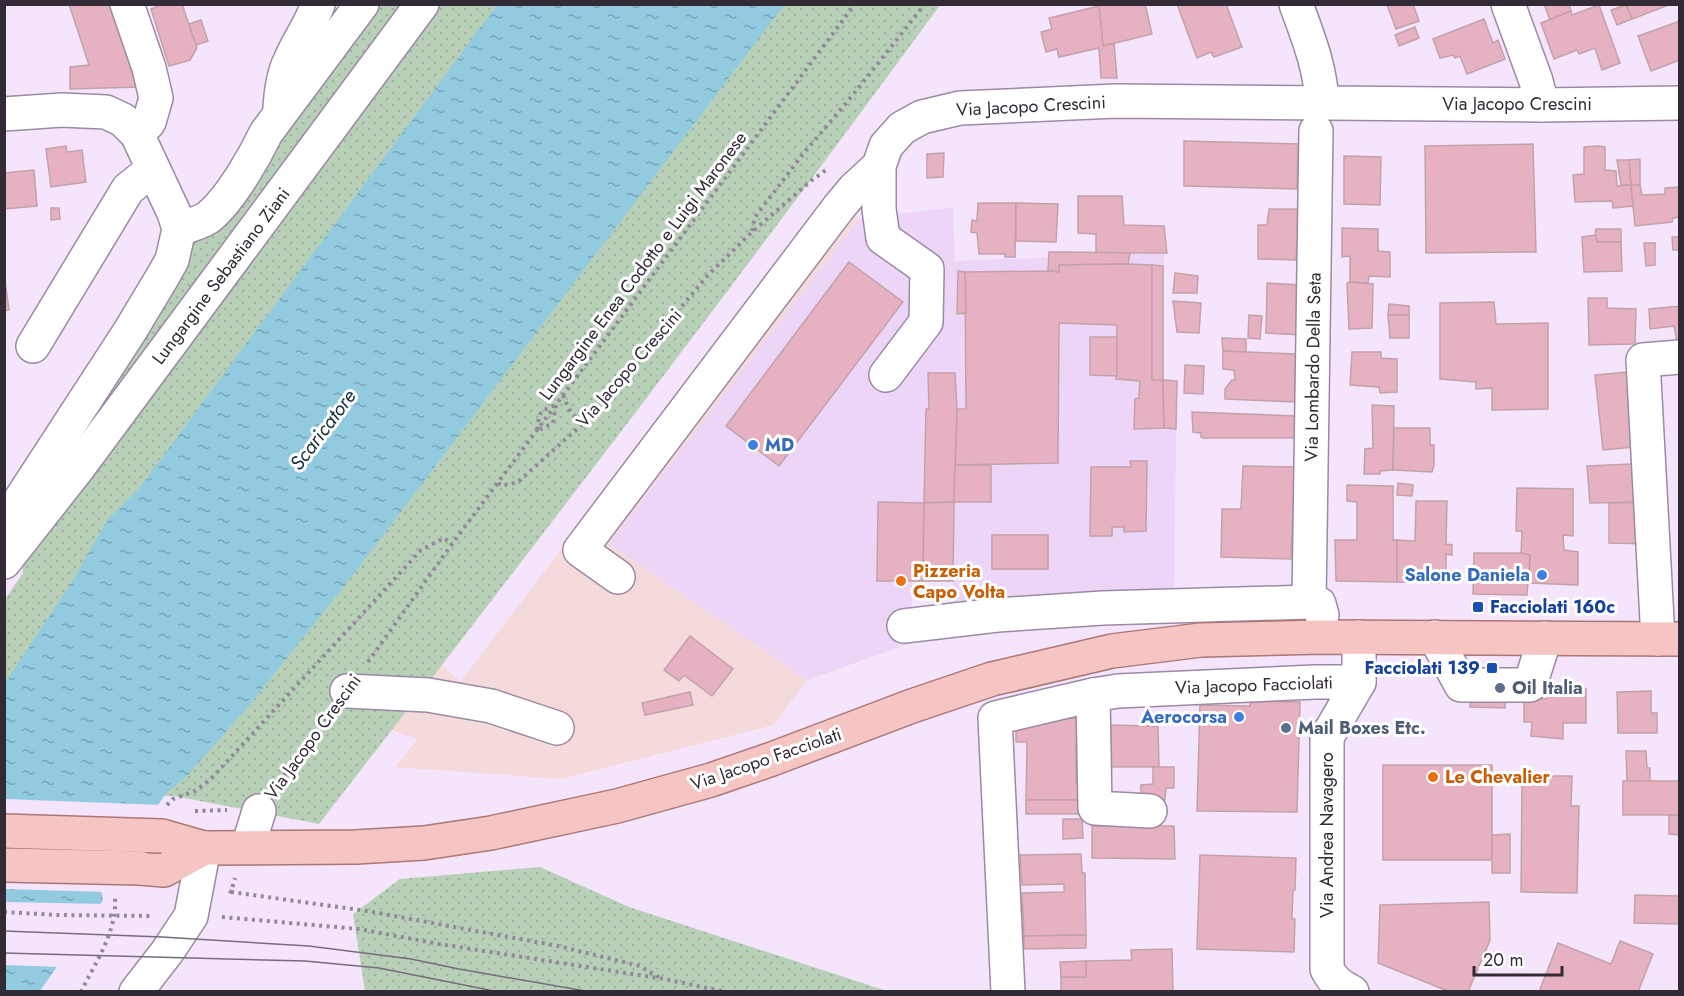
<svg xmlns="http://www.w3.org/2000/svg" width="1684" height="996" font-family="Jost,sans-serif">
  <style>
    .built { fill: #ecd5f7 }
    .industrial { fill: #f5dadc }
    .grass { fill: url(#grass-dots) }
    .water { fill: url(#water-ripples) }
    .pier { fill: #f5e5fc }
    .building { fill: #e6b1c0; stroke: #c3a1ab; stroke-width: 1.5 }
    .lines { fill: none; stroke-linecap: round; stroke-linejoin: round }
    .minor-casing { stroke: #9b8aa3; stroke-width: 36 }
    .major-casing { stroke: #ab7676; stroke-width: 36 }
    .path { stroke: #938899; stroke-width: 4; stroke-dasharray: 3 4.5; stroke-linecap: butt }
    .minor { stroke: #fff; stroke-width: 33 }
    .major { stroke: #f4c5c2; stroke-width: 33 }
    .tram { stroke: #776c7c; stroke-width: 1.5 }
    .major-bridge-casing { stroke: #ab7676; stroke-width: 36; stroke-linecap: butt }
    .major-bridge { stroke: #f4c5c2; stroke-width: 33 }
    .shop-dot { fill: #3f7fe0; stroke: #fff; stroke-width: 2 }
    .food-dot { fill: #e8710a; stroke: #fff; stroke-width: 2 }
    .transit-dot { fill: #1a4fb4; stroke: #fff; stroke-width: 2 }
    .service-dot { fill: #5c6f8a; stroke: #fff; stroke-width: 2 }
    .labels { text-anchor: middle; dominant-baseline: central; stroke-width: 6; stroke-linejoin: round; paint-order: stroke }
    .street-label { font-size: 18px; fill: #322b36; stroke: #fff }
    .shop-label { font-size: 18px; font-weight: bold; fill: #366cbe; stroke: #fff; text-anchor: end }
    .food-label { font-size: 18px; font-weight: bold; fill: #c56008; stroke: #fff; text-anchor: start }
    .transit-label { font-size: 18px; font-weight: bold; fill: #164399; stroke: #fff; text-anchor: start }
    .service-label { font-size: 18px; font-weight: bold; fill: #4e5e75; stroke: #fff; text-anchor: start }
    .water-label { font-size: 20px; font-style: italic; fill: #14303a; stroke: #fff }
  </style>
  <defs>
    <pattern id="grass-dots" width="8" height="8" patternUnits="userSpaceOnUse" patternTransform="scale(1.5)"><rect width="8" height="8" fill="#b8d0b8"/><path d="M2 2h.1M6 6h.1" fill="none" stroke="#9fb39f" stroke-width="1.8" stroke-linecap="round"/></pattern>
    <pattern id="water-ripples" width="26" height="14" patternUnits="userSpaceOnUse" patternTransform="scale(1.5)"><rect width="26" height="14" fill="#92cae0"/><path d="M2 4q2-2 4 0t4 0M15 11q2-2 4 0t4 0" fill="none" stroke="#78a4b6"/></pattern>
  </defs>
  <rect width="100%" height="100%" fill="#f5e5fc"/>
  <polygon class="built" points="953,207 955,261 1164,253 1163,380 1177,381 1174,590 953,607 953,581 912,580 911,643 807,680 609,544 859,219"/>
  <polygon class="industrial" points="829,199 859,219 609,544 807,680 774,725 560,779 395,767 418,739 346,716 415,684 437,660 460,682"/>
  <g class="grass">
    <path d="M351 5H940C738 281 529 553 319 824L174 796H5V599L23 573 21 493Z"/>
    <polygon points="540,867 629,907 887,991 365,991 353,914 400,879"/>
  </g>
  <polygon class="water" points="497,5 784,5 359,567 252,702 187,776 166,793 101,891 103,900 40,991 5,992 5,683 70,585 108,519 141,486"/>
  <g class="pier">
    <polygon points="5,799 162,805 105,892 5,889"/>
    <polygon points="5,902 105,904 60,967 5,965"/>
  </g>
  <g class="building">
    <polygon points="69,4 116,4 141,87 70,89 70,67 89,65"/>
    <polygon points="159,4 182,4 197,48 190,60 169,66 151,9 159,6"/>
    <polygon points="1105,4 1145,4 1152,34 1103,46 1099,6"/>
    <polygon points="1177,4 1226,4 1242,47 1214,57 1211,52 1197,58"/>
    <polygon points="1413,4 1419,21 1396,29 1387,5"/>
    <polygon points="1544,4 1569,4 1571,11 1550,20"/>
    <polygon points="1626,4 1671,4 1632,19"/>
    <polygon points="1599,5 1620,63 1602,70 1595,48 1579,54 1577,50 1554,59 1541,23 1571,11 1572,15"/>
    <polygon points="1626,5 1632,19 1617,25 1611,10"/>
    <polygon points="1099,6 1103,46 1114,43 1117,78 1101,78 1099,48 1059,57 1057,49 1046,52 1041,32 1052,29 1049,18"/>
    <polygon points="1484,19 1493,43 1498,40 1505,59 1467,74 1460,56 1455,58 1453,55 1440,58 1433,39"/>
    <polygon points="201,20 208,41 196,45 189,24"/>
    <polygon points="1680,21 1680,60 1651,71 1638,36"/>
    <polygon points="1415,27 1419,38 1399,46 1395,35"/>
    <polygon points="1184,141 1298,144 1297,189 1184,186"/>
    <polygon points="1533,144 1536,252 1426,253 1425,146"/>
    <polygon points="66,146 67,152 82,150 86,182 51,187 46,149"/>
    <polygon points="1598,146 1605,147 1605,170 1616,171 1617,186 1631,185 1633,206 1613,208 1612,201 1575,202 1573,175 1584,174 1584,147"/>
    <polygon points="944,153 943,177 927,178 927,154"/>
    <polygon points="1344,156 1381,157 1380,205 1344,204"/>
    <polygon points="1640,159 1640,185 1631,185 1629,160"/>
    <polygon points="1617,160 1629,160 1631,185 1621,185"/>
    <polygon points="34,170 37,206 4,209 4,173"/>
    <polygon points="1631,185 1640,185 1642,195 1665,194 1665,188 1680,187 1680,217 1673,218 1672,222 1635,226"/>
    <polygon points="1078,196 1122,196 1124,225 1164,226 1167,253 1096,253 1096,234 1078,233"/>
    <polygon points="978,203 1016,203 1015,257 1005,257 1005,254 979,254 977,233 971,232 972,220 977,221"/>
    <polygon points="1016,203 1058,204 1056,242 1016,241"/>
    <polygon points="51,208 59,208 60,219 51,220"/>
    <polygon points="1269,209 1304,209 1304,241 1297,241 1296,260 1258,259 1258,225 1267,225"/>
    <polygon points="1342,228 1378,229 1378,251 1390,252 1390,277 1369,276 1368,283 1350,282 1350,256 1342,257"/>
    <polygon points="1596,229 1621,229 1621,242 1597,242 1595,235"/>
    <polygon points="1595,235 1597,242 1621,242 1622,271 1584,272 1582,237"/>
    <polygon points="1672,237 1680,237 1680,250 1673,250"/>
    <polygon points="1644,243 1655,243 1655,265 1646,266"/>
    <polygon points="1049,252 1066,252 1130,253 1128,264 1059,265 1059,272 1048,271"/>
    <polygon points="849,262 903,302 779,466 726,426"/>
    <polygon points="1128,264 1152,265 1152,380 1163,380 1164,428 1134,429 1135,399 1139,398 1140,381 1116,379 1117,325 1059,323 1058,463 955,465 957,409 966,409 965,272 1048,271 1059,272 1059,265"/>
    <polygon points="1152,265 1163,266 1163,380 1152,380"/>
    <polygon points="958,271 965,272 966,313 957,314"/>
    <polygon points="1175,273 1198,276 1197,293 1173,293"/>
    <polygon points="4,274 9,310 4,311"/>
    <polygon points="1350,282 1373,284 1372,328 1349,329 1347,283"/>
    <polygon points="1267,283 1302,285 1300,335 1266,333"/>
    <polygon points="1588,298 1607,298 1607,308 1636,309 1635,344 1589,345"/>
    <polygon points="1173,301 1201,303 1199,333 1177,332"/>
    <polygon points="1494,302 1496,324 1548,323 1548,409 1492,410 1492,388 1476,389 1476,382 1440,379 1440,303"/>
    <polygon points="1389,304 1409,306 1409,315 1388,315"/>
    <polygon points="1680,306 1680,341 1677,342 1674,326 1650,329 1649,309"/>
    <polygon points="1249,315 1262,316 1260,339 1248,338"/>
    <polygon points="1388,315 1409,315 1409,338 1390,338"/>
    <polygon points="1090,337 1117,337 1117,376 1090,375"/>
    <polygon points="1222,338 1246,339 1246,352 1223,351"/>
    <polygon points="1223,351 1298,354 1297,402 1225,399 1225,389 1232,380 1235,380 1234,370 1223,369"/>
    <polygon points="1352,352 1381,352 1381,358 1397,359 1397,392 1380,393 1379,387 1350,385"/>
    <polygon points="1185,365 1204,366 1203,394 1184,393"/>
    <polygon points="1639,371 1645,446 1603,450 1595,375"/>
    <polygon points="928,373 955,373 957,409 954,502 924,503 926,409 929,409"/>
    <polygon points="1163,380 1177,381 1176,429 1164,428"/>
    <polygon points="1372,405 1394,406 1393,470 1380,471 1380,474 1364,474 1365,449 1373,448"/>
    <polygon points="1192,412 1295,416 1295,438 1203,438 1201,437 1201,433 1193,432"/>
    <polygon points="1394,428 1430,428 1430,445 1434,445 1434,465 1432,472 1393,470"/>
    <polygon points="1130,461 1147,461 1146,531 1124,532 1124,527 1112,527 1112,536 1090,536 1091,467 1131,467"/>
    <polygon points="1653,463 1650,502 1590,503 1587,466"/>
    <polygon points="955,465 991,465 991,502 954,502"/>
    <polygon points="1243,466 1295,467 1291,559 1221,557 1222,509 1241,509"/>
    <polygon points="1398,483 1413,485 1412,496 1397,495"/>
    <polygon points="1347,485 1393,486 1393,540 1397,540 1397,582 1336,581 1335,540 1357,540 1357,502 1347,501"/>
    <polygon points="1517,488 1573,489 1573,536 1563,535 1564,550 1578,552 1578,585 1529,583 1530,555 1521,553 1522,531 1516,531"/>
    <polygon points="1416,501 1447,501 1446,544 1452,545 1452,555 1446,554 1446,583 1397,582 1397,540 1415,541"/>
    <polygon points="878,502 924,503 923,581 877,581"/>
    <polygon points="954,502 953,581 923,581 924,503"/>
    <polygon points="1650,502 1650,544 1609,543 1609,503"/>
    <rect x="992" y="535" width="56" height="34"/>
    <polygon points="1474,553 1521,553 1530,555 1527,595 1473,594"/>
    <polygon points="690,636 733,669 712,696 684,675 679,681 664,670"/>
    <polygon points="1470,678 1505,680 1505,708 1470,707"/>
    <polygon points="1548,687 1586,689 1586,723 1563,723 1563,739 1531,736 1532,722 1524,722 1524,698 1547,699"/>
    <polygon points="1651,691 1651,713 1657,713 1657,733 1618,733 1617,692"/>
    <polygon points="690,692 693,705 645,715 642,703"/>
    <polygon points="1250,701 1300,702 1297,812 1197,811 1200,705 1250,706"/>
    <polygon points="1041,718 1084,718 1084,743 1076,743 1076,783 1083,783 1083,800 1026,800 1027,742 1016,742 1016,723"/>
    <polygon points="1106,725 1158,726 1159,767 1107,767"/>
    <polygon points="1626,751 1646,751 1647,768 1650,768 1650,782 1627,781"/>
    <rect x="1383" y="765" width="109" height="95"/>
    <polygon points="1153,767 1174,767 1174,788 1166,788 1165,800 1141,800 1141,785 1153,784"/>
    <polygon points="1522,776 1572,776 1571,806 1579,806 1577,893 1521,892"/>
    <rect x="1623" y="781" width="57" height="34"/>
    <rect x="1026" y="800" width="57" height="14"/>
    <polygon points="1669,815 1680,815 1680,835 1669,834"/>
    <polygon points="1063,819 1082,819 1083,838 1063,839"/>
    <polygon points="1092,826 1174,826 1175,859 1092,858"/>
    <polygon points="1510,834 1510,873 1492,873 1492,835"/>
    <polygon points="1081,854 1082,873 1085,873 1086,935 1024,936 1022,893 1064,892 1064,884 1022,885 1020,855"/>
    <polygon points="1200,855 1296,858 1295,890 1293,890 1292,919 1295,919 1294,952 1197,949"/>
    <polygon points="1635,895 1680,896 1680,924 1634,923"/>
    <polygon points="1489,902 1490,940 1468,992 1450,992 1378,963 1380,905"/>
    <polygon points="1086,935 1086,948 1024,949 1024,936"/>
    <polygon points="1620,941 1653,954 1638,992 1539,992 1558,943 1611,964"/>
    <polygon points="1172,949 1173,992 1061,992 1061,977 1086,977 1086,961 1132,960 1131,950"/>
    <polygon points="1086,961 1086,977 1061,977 1060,962"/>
  </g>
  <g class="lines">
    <g class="minor-casing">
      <g id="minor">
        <polyline points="127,4 149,68 156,98 149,122 137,134"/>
        <path d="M1296 4C1308 37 1321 69 1322 104"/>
        <polyline points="1508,4 1536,81 1542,105"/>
        <path d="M280 108C281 92 283 75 290 61 298 41 311 25 318 4"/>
        <path d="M4 114 62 110 106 112 123 120 137 134 174 213 179 229 172 260 163 276 130 331 13 511C9 523 13 533 17 545"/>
        <path d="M179 229C189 225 202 223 210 216 231 198 254 158 266 133L362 4"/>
        <polyline points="33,346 128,189 153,169"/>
        <polyline points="886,375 926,322 927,269 883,238 879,209 879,166 886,146 902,128 922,117 960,108 1116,101 1542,105 1680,103"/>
        <polyline points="4,562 78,468 422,4"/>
        <polyline points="618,577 580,550 839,207 854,189 879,166"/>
        <polyline points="1309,602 1316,131"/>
        <polyline points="904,626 997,615 1103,608 1309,602 1319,604 1322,615"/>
        <polyline points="1435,637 1461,685 1530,685 1545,638"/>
        <polyline points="1658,639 1643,360 1680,357"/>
        <polyline points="347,691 428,695 491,706 557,728"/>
        <polyline points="1093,695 1095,808 1150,811"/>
        <polyline points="248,847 259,811"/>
        <polyline points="136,992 167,952 191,916 204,848"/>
        <polyline points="1008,992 995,718 1093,695 1118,691 1315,682 1359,682"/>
        <path d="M1352 992C1340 986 1333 981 1327 969V737L1359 682V637"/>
      </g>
    </g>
    <g class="major-casing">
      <g id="major">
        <polyline points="162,836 204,848 356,847 424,843 491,833 617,806 711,780 772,759 912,706 992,679 1112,651 1201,640 1321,637 1680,639"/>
        <polyline points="140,868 164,870 204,848"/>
      </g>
    </g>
    <g class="path">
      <polyline points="752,231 755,217 803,154 852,96 925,4"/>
      <path d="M563 395C568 408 571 417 585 421"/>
      <path d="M556 405 553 423 537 431C540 412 537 412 556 405Z"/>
      <polyline points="498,483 502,486 518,482 586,421 708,275 752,232 812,180 826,170"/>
      <polyline points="368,662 452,544 855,4"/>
      <polyline points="275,787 330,714"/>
      <polyline points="167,805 173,799 195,791 210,780 421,550 444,538 452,544"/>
      <polyline points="195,811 227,810"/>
      <polyline points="229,891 231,892 235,878"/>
      <polyline points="231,892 367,911 558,946 640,966 660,978"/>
      <polyline points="4,912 58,915 154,916"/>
      <polyline points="222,917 359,929 439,944 664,979 726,992"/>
      <path d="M81 992C95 963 117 932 115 898"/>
    </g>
    <use href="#minor" class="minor"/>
    <use href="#major" class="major"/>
    <g class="tram">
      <polyline points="4,931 162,937 309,946 411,959 459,969 591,992"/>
      <polyline points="4,953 305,961 379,968 499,992"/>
    </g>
    <g class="major-bridge-casing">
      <g id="major-bridge">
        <polyline points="4,831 162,836"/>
        <polyline points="4,865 140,868"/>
      </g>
    </g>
    <use href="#major-bridge" class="major-bridge"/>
  </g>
  <g class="shop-dot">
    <circle cx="753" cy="445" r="6"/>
    <circle cx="1542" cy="575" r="6"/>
    <circle cx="1239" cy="717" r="6"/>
  </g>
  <g class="food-dot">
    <circle cx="901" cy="581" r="6"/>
    <circle cx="1433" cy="777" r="6"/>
  </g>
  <g class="transit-dot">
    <rect x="1472" y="601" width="12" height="12" rx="3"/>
    <rect x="1486" y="662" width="12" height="12" rx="3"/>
  </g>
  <g class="service-dot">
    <circle cx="1500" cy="688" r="6"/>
    <circle cx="1286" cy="728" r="6"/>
  </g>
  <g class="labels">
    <g class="street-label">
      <text x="1517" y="104">Via Jacopo Crescini</text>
      <text transform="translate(1031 106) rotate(-3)">Via Jacopo Crescini</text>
      <text transform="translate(643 266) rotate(-53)">Lungargine Enea Codotto e Luigi Maronese</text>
      <text transform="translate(221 276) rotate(-53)">Lungargine Sebastiano Ziani</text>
      <text transform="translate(1313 367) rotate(-89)">Via Lombardo Della Seta</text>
      <text transform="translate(629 368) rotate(-49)">Via Jacopo Crescini</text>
      <text transform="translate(1254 685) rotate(-2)">Via Jacopo Facciolati</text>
      <text transform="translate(313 737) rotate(-54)">Via Jacopo Crescini</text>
      <text transform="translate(766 759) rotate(-19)">Via Jacopo Facciolati</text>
      <text transform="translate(1327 835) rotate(-90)">Via Andrea Navagero</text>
    </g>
    <g class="shop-label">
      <text x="765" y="445" text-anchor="start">MD</text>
      <text x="1530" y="575">Salone Daniela</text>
      <text x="1227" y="717">Aerocorsa</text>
    </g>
    <g class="food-label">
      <text x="913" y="571">Pizzeria<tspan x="913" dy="21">Capo Volta</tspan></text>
      <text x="1445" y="777">Le Chevalier</text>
    </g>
    <g class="transit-label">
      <text x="1490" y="607">Facciolati 160c</text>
      <text x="1480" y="668" text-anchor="end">Facciolati 139</text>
    </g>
    <g class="service-label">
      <text x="1512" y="688">Oil Italia</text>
      <text x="1298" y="728">Mail Boxes Etc.</text>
    </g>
    <g class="water-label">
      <text transform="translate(323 430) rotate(-53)">Scaricatore</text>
    </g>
  </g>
  <rect width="1684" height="996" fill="none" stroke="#322b36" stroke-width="12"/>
  <path d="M1474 966v9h88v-9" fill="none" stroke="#322b36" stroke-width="3"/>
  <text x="1483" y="966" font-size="18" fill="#322b36" stroke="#ffffff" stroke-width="4.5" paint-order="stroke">20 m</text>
</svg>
